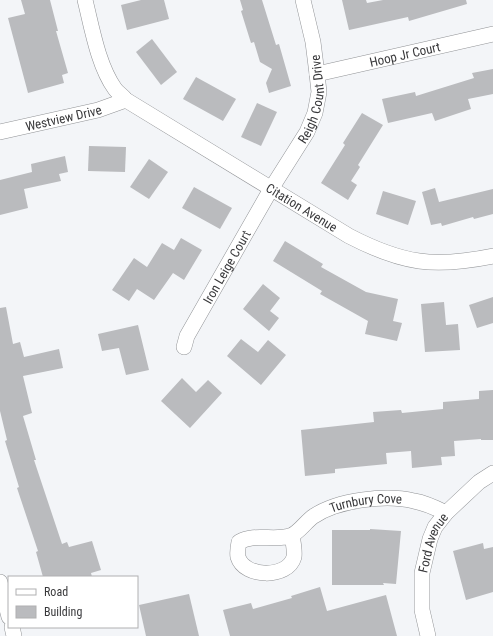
<svg xmlns="http://www.w3.org/2000/svg" width="493" height="636" font-family="'Roboto Condensed',sans-serif">
  <style>
    .building { fill: #babbbe }
    .lines { fill: none; stroke-linecap: round; stroke-linejoin: round }
    .minor-casing { stroke: #919396; stroke-width: 16 }
    .minor { stroke: #fff; stroke-width: 15 }
    .labels { text-anchor: middle; dominant-baseline: central; stroke-width: 3; stroke-linejoin: round; paint-order: stroke }
    .street-label { font-size: 13px; fill: #39393b; stroke: #fff }
  </style>
  <rect width="100%" height="100%" fill="#f3f5f8"/>
  <g class="building">
    <polygon points="21,0 50,0 58,31 56,31 68,73 62,75 64,83 28,93 8,18 25,14"/>
    <polygon points="141,0 164,0 169,19 127,30 121,5"/>
    <polygon points="240,0 262,0 276,45 279,44 291,86 269,93 266,83 272,69 260,62 254,42 251,43 241,11 243,10"/>
    <polygon points="342,0 366,0 367,3 383,0 466,0 467,4 409,21 408,17 349,30"/>
    <polygon points="152,39 177,72 161,85 136,52"/>
    <polygon points="493,69 493,94 468,99 471,109 435,121 432,113 388,123 382,99 415,92 416,96 474,78 472,73"/>
    <polygon points="196,77 236,99 223,121 183,99"/>
    <polygon points="257,103 277,112 261,146 241,137"/>
    <polygon points="362,113 383,125 358,165 360,167 351,181 357,185 348,200 321,183 345,145 343,143"/>
    <polygon points="89,146 126,147 125,172 88,171"/>
    <polygon points="65,156 68,172 59,174 61,181 24,189 28,208 0,215 0,180 32,172 31,164"/>
    <polygon points="149,159 168,172 149,199 130,187"/>
    <polygon points="194,187 232,208 220,229 182,208"/>
    <polygon points="435,188 439,202 493,189 493,214 474,219 473,217 442,226 441,223 431,225 422,192"/>
    <polygon points="383,191 416,201 408,225 376,214"/>
    <polygon points="181,238 202,250 184,280 173,273 154,300 137,289 129,301 112,290 134,258 147,267 162,243 174,250"/>
    <polygon points="285,241 323,264 321,267 366,292 398,299 393,321 402,323 397,341 365,334 368,321 320,294 322,291 273,261"/>
    <polygon points="263,284 280,298 270,311 279,318 269,331 243,309"/>
    <polygon points="493,297 493,323 477,328 469,305"/>
    <polygon points="444,302 446,325 458,324 460,350 425,352 421,304"/>
    <polygon points="6,307 13,344 20,342 24,357 59,349 63,368 23,376 32,413 23,416 36,460 34,460 62,544 67,542 69,547 92,541 101,570 91,573 92,577 43,577 36,552 38,551 17,488 19,487 5,441 7,440 0,411 0,308"/>
    <polygon points="138,325 149,370 126,375 119,348 102,351 98,334"/>
    <polygon points="241,339 258,352 268,340 286,355 261,385 227,356"/>
    <polygon points="182,378 196,392 208,380 222,393 190,428 161,401"/>
    <polygon points="493,390 493,440 481,440 481,439 454,441 455,456 441,457 442,465 412,468 411,451 386,453 387,464 335,469 335,473 305,476 301,430 374,422 373,412 401,410 402,413 443,409 443,402 479,399 479,391"/>
    <polygon points="370,529 401,531 396,584 383,583 384,585 332,585 332,530 370,530"/>
    <polygon points="483,543 484,549 493,547 493,592 466,600 453,551"/>
    <polygon points="320,587 327,611 386,595 397,636 230,636 223,610 251,603 253,609 292,598 291,596"/>
    <polygon points="189,594 199,636 146,636 139,605"/>
  </g>
  <g class="lines">
    <g class="minor-casing">
      <g id="minor">
        <path id="s1" d="M85 0C92 28 98 65 115 89 118 93 123 96 126 100L349 236C403 264 434 268 493 256"/>
        <path id="s2" d="M317 74 493 34"/>
        <path id="s3" d="M0 132 98 110 126 100"/>
        <path id="s4" d="M184 347 187 336 271 189 307 132 315 113 319 92 317 74 313 42 303 0"/>
        <path id="s5" d="M292 535C293 542 295 550 294 557 288 579 244 578 238 557 237 552 238 547 239 542 255 533 273 541 290 536 299 533 306 521 314 516 338 500 386 494 414 501 426 503 436 508 446 513"/>
        <polyline points="0,582 9,617"/>
        <polyline points="12,627 14,636"/>
        <path id="s6" d="M428 636 422 610V573L430 539 435 527 446 513 479 482 493 473"/>
      </g>
    </g>
    <use href="#minor" class="minor"/>
  </g>
  <g class="labels">
    <g class="street-label">
      <text stroke="none"><textPath href="#s2" startOffset="90">Hoop Jr Court</textPath></text>
      <text stroke="none"><textPath href="#s4" startOffset="282">Reigh Count Drive</textPath></text>
      <text stroke="none"><textPath href="#s3" startOffset="65">Westview Drive</textPath></text>
      <text stroke="none"><textPath href="#s1" startOffset="316">Citation Avenue</textPath></text>
      <text stroke="none"><textPath href="#s4" startOffset="91">Iron Leige Court</textPath></text>
      <text stroke="none"><textPath href="#s5" startOffset="244">Turnbury Cove</textPath></text>
      <text stroke="none"><textPath href="#s6" startOffset="96">Ford Avenue</textPath></text>
    </g>
  </g>
  <rect x="8" y="576" width="130" height="52" fill="#ffffff" stroke="#b0b0b1"/>
  <rect x="16" y="589" width="20" height="6" fill="#ffffff" stroke="#b0b0b1"/>
  <text x="44" y="596" font-size="12" fill="#39393b">Road</text>
  <rect x="16" y="606" width="20" height="12" fill="#babbbe" stroke="#b0b0b1"/>
  <text x="44" y="616" font-size="12" fill="#39393b">Building</text>
</svg>
